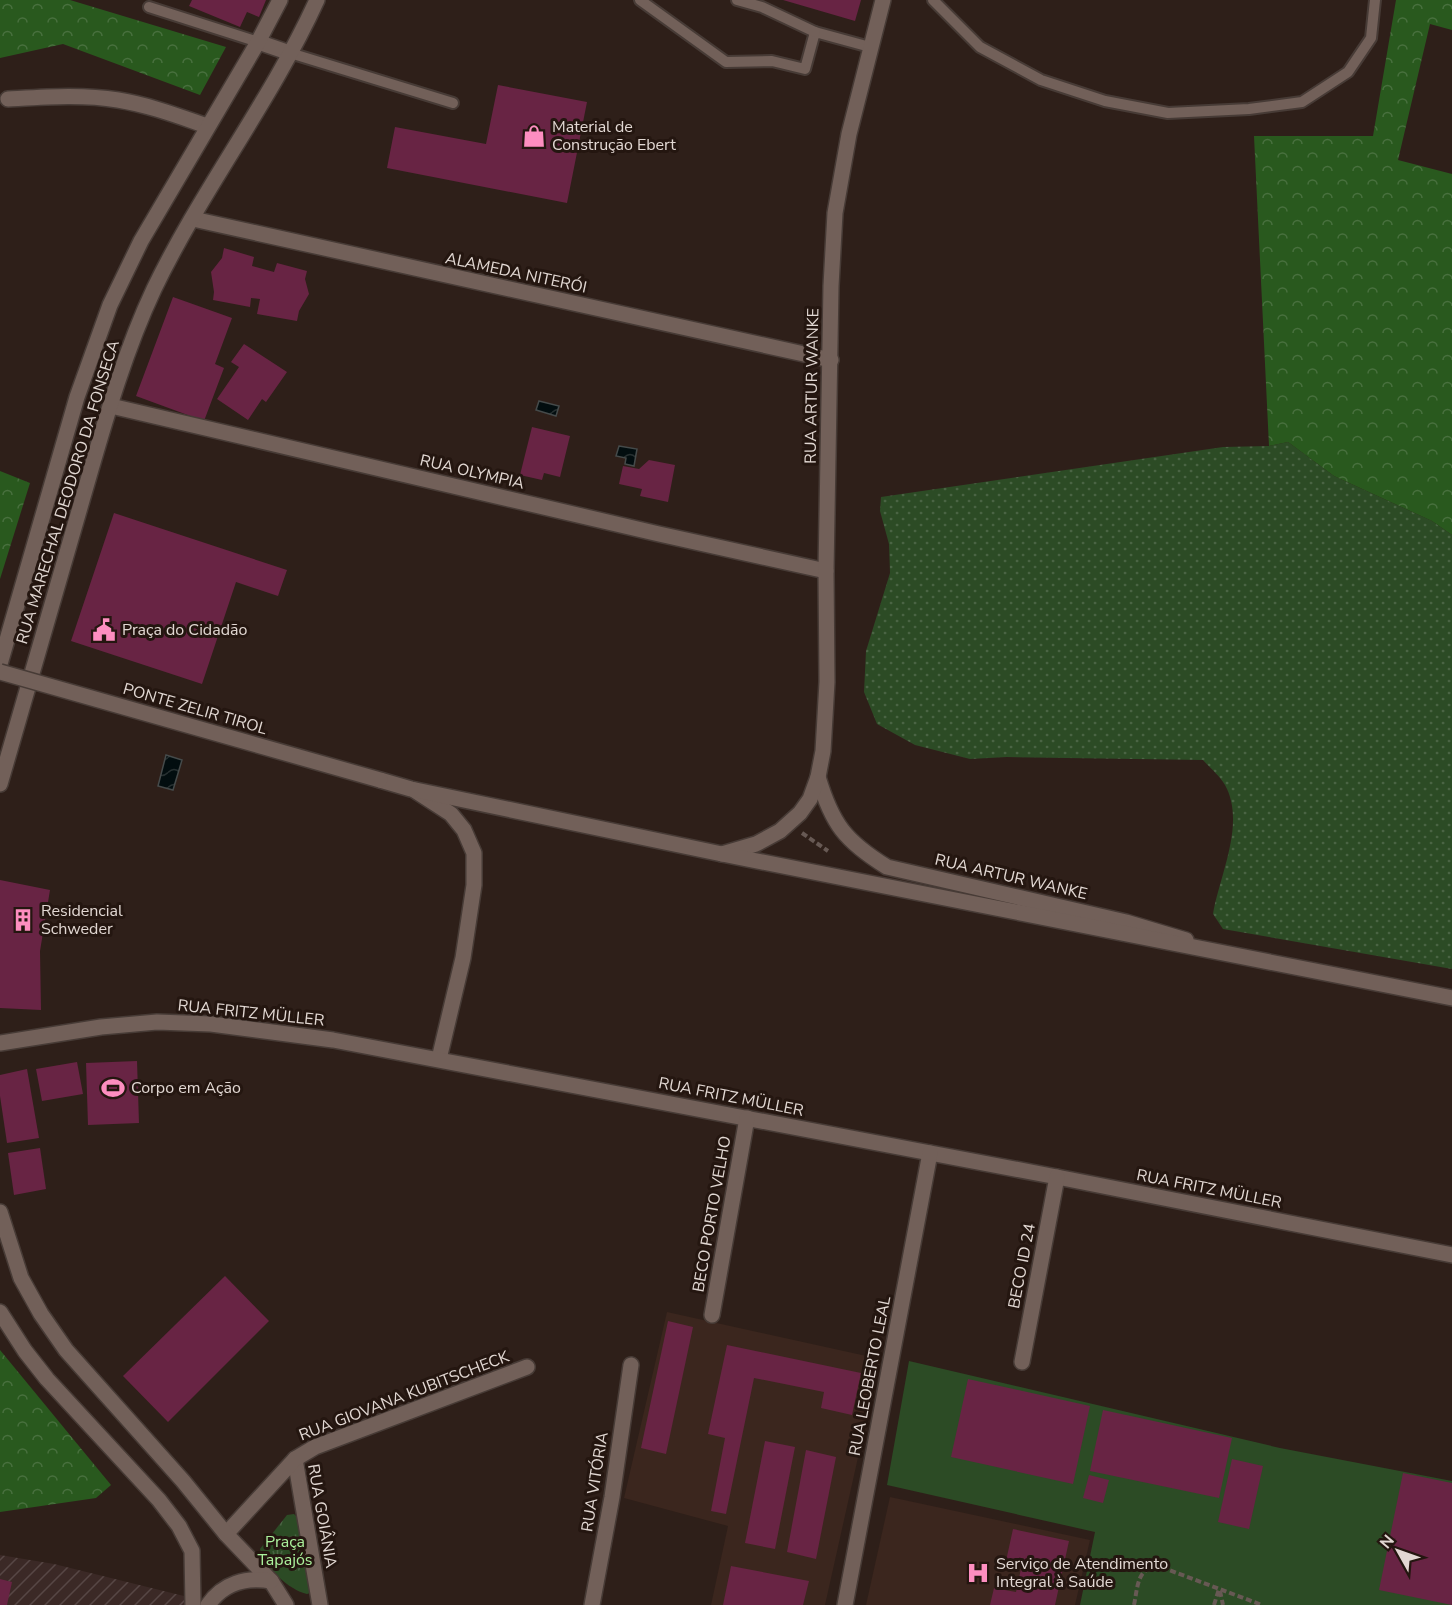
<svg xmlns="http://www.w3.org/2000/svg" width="1452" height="1605" font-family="'Nunito Sans',sans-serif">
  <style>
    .industrial { fill: url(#industrial-furrows) }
    .built { fill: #3b261e }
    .grass { fill: url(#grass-dots) }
    .forest { fill: url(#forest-crowns) }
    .park { fill: url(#park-tufts) }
    .pitch { fill: #2c4b25 }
    .water { fill: url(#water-waves); stroke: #454a4a; stroke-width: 1.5 }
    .building { fill: #682444 }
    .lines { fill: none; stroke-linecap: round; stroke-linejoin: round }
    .service-casing { stroke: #473b36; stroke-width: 14 }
    .minor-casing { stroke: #473b36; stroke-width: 18 }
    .tertiary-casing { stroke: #473b36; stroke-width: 18 }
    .secondary-casing { stroke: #473b36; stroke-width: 18 }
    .path { stroke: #675954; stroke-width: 4; stroke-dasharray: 6 3; stroke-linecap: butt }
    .service { stroke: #726059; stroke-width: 10 }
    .minor { stroke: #726059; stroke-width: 15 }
    .tertiary { stroke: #726059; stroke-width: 15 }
    .secondary { stroke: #726059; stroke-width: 15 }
    .secondary-bridge-casing { stroke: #473b36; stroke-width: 18; stroke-linecap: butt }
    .secondary-bridge { stroke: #726059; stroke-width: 15 }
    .labels { text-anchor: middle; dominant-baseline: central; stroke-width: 6; stroke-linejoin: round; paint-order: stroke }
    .poi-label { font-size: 16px; fill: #e2d8d3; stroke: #241610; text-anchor: start }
    .street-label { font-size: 16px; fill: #e2d8d3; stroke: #241610 }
    .park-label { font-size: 16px; fill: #abf19c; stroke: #241610 }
  </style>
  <defs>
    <pattern id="industrial-furrows" width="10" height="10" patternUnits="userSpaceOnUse" patternTransform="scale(1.5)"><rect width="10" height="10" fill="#3b2926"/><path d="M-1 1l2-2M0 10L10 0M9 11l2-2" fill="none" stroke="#574745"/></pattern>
    <pattern id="grass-dots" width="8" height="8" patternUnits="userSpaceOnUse" patternTransform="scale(1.5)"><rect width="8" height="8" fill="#2c4b25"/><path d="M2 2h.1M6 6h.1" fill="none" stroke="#4a6444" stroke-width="1.8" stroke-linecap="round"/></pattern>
    <pattern id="forest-crowns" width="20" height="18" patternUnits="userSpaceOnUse" patternTransform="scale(1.5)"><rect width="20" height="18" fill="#29591e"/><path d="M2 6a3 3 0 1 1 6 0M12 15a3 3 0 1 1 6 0" fill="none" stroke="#48703e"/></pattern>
    <pattern id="park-tufts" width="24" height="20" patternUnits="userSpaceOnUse" patternTransform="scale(1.5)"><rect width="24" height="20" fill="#2c4b25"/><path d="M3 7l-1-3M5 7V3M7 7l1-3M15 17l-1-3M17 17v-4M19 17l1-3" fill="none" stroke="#4a6444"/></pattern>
    <pattern id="water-waves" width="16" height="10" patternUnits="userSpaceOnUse" patternTransform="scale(1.5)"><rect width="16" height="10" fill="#020d0f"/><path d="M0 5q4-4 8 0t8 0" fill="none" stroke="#273031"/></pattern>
  </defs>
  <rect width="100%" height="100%" fill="#2e1f19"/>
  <polygon class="industrial" points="0,1555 54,1564 188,1597 188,1605 0,1605"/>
  <g class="built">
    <polygon points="667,1312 880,1359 825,1605 711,1605 728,1526 624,1498"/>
    <polygon points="890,1497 1090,1540 1075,1605 866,1605"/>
  </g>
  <path class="grass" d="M1288 442 1334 476 1432 521 1452 535V969L1223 929 1213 914C1220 874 1246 823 1225 785 1220 776 1210 768 1203 760L1007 757 970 759 915 745 877 724 864 692 866 651 890 573 889 544 880 511 881 497 1223 447 1269 446Z"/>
  <g class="forest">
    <polygon points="0,0 70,0 226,47 200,95 63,44 0,58"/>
    <polygon points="1396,0 1452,0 1452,30 1430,24 1398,160 1452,174 1452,535 1432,521 1334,476 1288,442 1269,446 1254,136 1373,136"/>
    <polygon points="0,471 30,483 0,579"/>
    <polygon points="0,1350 111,1485 96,1498 0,1512"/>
  </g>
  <path class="park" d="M294 1514 298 1518 313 1592 307 1594C289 1590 264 1567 260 1549L287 1515Z"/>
  <polygon class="pitch" points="909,1361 1280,1448 1452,1481 1452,1605 1080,1605 1095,1532 887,1485"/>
  <g class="water">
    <polygon points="539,401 559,406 556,416 536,410"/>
    <polygon points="619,446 637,449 634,466 625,464 626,458 616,456"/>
    <polygon points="166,755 182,760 173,790 158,786"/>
  </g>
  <g class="building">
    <polygon points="192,0 266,0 259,17 247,12 240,27 189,6"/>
    <polygon points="783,0 861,0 855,21"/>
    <polygon points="498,85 587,102 567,203 387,168 395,127 486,144"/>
    <polygon points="224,248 254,257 252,266 274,272 277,263 307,271 305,279 309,294 299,311 297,321 257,314 260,299 251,298 250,307 213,300 214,292 211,272 222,258"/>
    <polygon points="173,297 232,318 215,364 224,368 204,421 136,396"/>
    <polygon points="244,344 287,372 266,402 262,399 248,420 217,399 239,367 231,362"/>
    <polygon points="532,427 570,436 560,477 544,473 542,480 520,475"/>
    <polygon points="649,460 675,465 668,502 640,496 642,489 619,484 623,466 639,469"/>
    <polygon points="114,513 287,570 278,596 236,582 202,684 71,641"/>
    <polygon points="0,880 50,890 40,951 41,1010 0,1008"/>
    <polygon points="137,1061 139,1123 88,1125 86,1063"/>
    <polygon points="77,1062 83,1094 42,1101 36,1069"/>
    <polygon points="27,1069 39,1138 7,1143 0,1096 0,1075"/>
    <polygon points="40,1148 46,1189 14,1195 8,1153"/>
    <polygon points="225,1276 269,1321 168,1422 123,1376"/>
    <polygon points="668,1321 693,1327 666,1454 641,1448"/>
    <polygon points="727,1345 861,1373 852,1415 821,1408 824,1392 754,1378 726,1514 711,1511 725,1438 708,1434"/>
    <polygon points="968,1379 1090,1406 1073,1484 951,1457"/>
    <polygon points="1103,1410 1232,1438 1219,1498 1090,1471"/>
    <polygon points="765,1441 795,1447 775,1549 745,1543"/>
    <polygon points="806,1450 836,1457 816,1559 787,1552"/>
    <polygon points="1232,1459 1263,1466 1249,1529 1218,1522"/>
    <polygon points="1403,1473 1452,1483 1452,1605 1379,1590"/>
    <polygon points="1089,1475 1109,1480 1103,1503 1083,1498"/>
    <polygon points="1013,1529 1069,1541 1055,1605 990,1605 994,1588 1016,1592 1022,1564 1006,1561"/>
    <polygon points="731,1566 809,1581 803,1605 723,1605"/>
    <polygon points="0,1579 12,1582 7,1605 0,1605"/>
  </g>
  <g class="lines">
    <g class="service-casing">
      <g id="service">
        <polyline points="640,0 726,62 772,61 805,69 815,32 870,47"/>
        <polyline points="737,0 762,7 815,32"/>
        <polyline points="933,0 980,47 1041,80 1105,101 1168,113 1249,109 1302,102 1348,72 1371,38 1375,0"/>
        <polyline points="149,7 258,42"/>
        <polyline points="290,53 453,103"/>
      </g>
    </g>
    <g class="minor-casing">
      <g id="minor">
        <path d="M8 99C44 97 82 94 118 100 149 105 178 116 207 126"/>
        <polyline points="193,219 831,360"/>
        <polyline points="111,406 659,534 826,571"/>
        <polyline points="414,790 451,814 464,830 474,853 474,885 463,958 439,1059"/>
        <polyline points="0,1043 101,1027 157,1022 211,1024 333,1040 1057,1177 1452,1255"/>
        <polyline points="712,1315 747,1118"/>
        <polyline points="1022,1362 1057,1177"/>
        <polyline points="295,1459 320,1605"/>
        <polyline points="226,1534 295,1459 315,1447 527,1367"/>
        <polyline points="592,1605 612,1497 631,1365"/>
        <polyline points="845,1605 930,1153"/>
      </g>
    </g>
    <g class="tertiary-casing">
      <g id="tertiary">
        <path d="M818 777C832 824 845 841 887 867L1126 922 1186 940"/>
        <polyline points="722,854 756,844 780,831 800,813 810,799 818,777 823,751 827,682 826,571 831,286 835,213 849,134 883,0"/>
      </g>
    </g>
    <g class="secondary-casing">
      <g id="secondary">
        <polyline points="258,42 290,53"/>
        <polyline points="0,664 77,397 110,305 141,241 258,42 280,0"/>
        <polyline points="380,780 411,789 722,854 1452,998"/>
        <path d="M0 784C27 690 54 597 81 504 102 432 122 357 154 289 202 189 271 101 317 0"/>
        <polyline points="0,1212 21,1278 41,1314 66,1350 183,1481 226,1534 271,1581 286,1605"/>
        <polyline points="0,1312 25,1351 47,1379 159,1500 179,1526 192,1551 193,1605"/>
        <path d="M208 1605C223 1583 246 1577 271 1581"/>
      </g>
    </g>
    <g class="path">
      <polyline points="802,833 828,851"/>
      <polyline points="1220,1591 1223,1605"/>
      <path d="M1134 1605C1138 1586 1137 1565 1161 1567L1262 1605"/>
      <polyline points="1214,1605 1219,1589"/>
    </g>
    <use href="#service" class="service"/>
    <use href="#minor" class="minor"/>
    <use href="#tertiary" class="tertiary"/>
    <use href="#secondary" class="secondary"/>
    <g class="secondary-bridge-casing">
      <polyline id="secondary-bridge" points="0,672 380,780"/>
    </g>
    <use href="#secondary-bridge" class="secondary-bridge"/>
  </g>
  <defs>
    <g id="shop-bare" transform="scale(1.8)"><path d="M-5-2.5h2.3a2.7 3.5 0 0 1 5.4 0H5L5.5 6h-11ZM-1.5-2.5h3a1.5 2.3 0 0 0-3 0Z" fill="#fd8ec0" stroke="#241610" stroke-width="2.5" paint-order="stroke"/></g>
    <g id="civic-bare" transform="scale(1.8)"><path d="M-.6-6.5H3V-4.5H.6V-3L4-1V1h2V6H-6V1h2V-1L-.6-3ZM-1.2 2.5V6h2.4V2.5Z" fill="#fd8ec0" stroke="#241610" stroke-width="2.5" paint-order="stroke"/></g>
    <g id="building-bare" transform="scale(1.8)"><path d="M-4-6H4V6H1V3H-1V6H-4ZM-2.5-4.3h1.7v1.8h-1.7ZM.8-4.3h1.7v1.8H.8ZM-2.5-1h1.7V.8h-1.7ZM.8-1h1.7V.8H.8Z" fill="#fd8ec0" stroke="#241610" stroke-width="2.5" paint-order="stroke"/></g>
    <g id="stadium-bare" transform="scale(1.8)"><path d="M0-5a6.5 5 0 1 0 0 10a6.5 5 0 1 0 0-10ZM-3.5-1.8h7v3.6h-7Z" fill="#fd8ec0" stroke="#241610" stroke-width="2.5" paint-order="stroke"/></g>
    <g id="hospital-bare" transform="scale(1.8)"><path d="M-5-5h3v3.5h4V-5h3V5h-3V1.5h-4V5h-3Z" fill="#fd8ec0" stroke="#241610" stroke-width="2.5" paint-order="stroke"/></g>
  </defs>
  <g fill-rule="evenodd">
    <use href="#shop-bare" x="534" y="136"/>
    <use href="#civic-bare" x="104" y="630"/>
    <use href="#building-bare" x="23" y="920"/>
    <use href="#stadium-bare" x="113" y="1088"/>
    <use href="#hospital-bare" x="978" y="1573"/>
  </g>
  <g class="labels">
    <g class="poi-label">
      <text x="552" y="127">Material de<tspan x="552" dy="18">Construção Ebert</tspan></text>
      <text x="122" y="630">Praça do Cidadão</text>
      <text x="41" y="911">Residencial<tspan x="41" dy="18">Schweder</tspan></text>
      <text x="131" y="1088">Corpo em Ação</text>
      <text x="996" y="1564">Serviço de Atendimento<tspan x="996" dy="18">Integral à Saúde</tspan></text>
    </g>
    <g class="street-label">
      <text transform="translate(516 273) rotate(12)">ALAMEDA NITERÓI</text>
      <text transform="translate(812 386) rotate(-89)">RUA ARTUR WANKE</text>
      <text transform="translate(472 472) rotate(13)">RUA OLYMPIA</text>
      <text transform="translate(68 492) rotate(-73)">RUA MARECHAL DEODORO DA FONSECA</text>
      <text transform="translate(195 709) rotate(16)">PONTE ZELIR TIROL</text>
      <text transform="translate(1011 877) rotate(13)">RUA ARTUR WANKE</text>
      <text transform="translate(251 1013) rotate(6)">RUA FRITZ MÜLLER</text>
      <text transform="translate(731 1097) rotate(11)">RUA FRITZ MÜLLER</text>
      <text transform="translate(1209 1189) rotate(11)">RUA FRITZ MÜLLER</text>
      <text transform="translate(712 1214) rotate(-80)">BECO PORTO VELHO</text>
      <text transform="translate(1022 1266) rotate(-79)">BECO ID 24</text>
      <text transform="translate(870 1376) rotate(-79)">RUA LEOBERTO LEAL</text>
      <text transform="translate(404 1396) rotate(-21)">RUA GIOVANA KUBITSCHECK</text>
      <text transform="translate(595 1482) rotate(-81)">RUA VITÓRIA</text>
      <text transform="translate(322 1516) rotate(80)">RUA GOIÂNIA</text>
    </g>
    <g class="park-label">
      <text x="285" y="1542">Praça<tspan x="285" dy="18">Tapajós</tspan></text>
    </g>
  </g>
  <g transform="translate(1398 1551) rotate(310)" stroke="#241610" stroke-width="4.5" paint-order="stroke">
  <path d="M0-4.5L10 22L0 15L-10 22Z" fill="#e2d8d3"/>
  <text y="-9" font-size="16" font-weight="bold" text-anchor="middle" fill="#e2d8d3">N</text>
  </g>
</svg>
